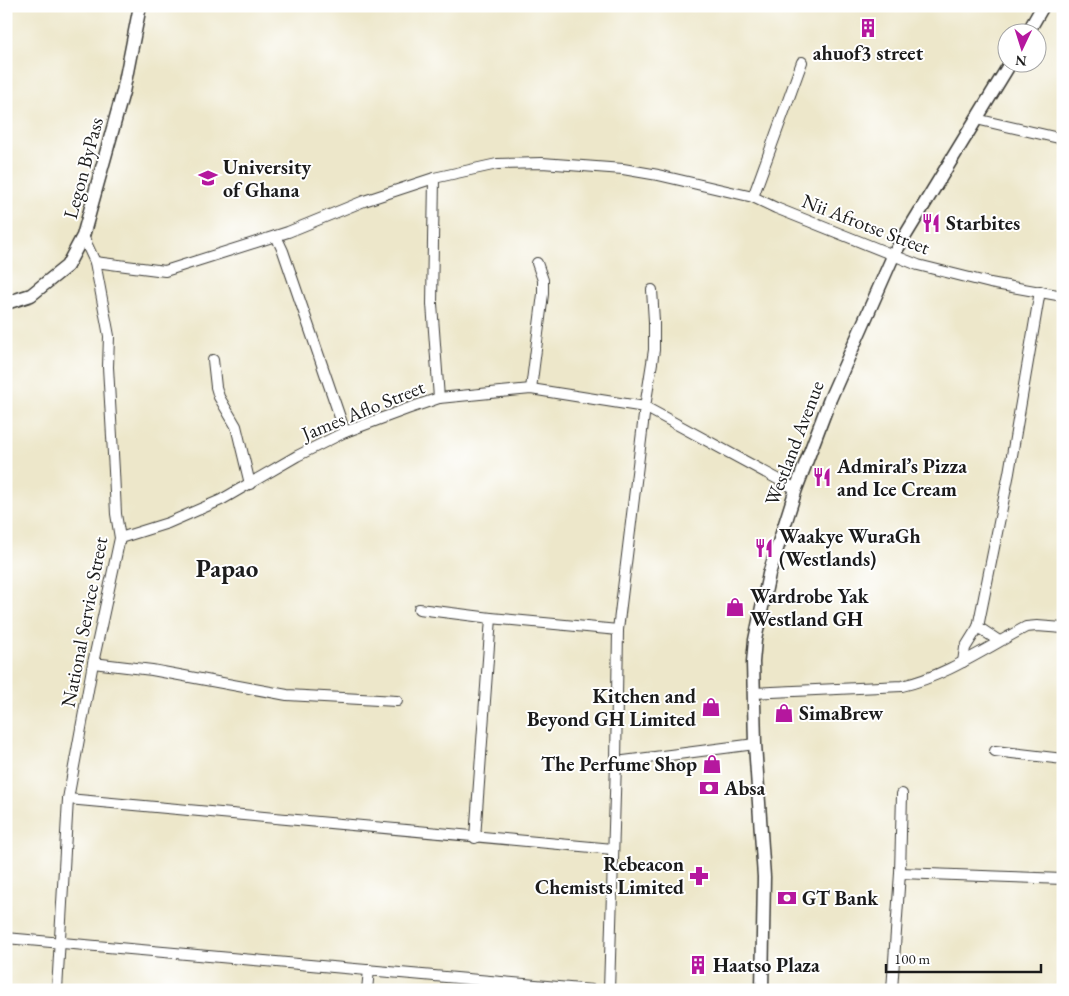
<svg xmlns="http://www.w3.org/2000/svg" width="1069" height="996" font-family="'EB Garamond',serif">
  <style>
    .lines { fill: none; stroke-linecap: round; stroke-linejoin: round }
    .minor-casing { stroke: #3b3a36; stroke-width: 12 }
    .tertiary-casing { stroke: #3b3a36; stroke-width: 15 }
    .minor { stroke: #fff; stroke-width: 10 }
    .tertiary { stroke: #fff; stroke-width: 12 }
    .labels { text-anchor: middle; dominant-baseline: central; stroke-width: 4; stroke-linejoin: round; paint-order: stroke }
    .poi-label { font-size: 20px; font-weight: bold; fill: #1c1c1c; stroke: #fff; text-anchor: start }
    .street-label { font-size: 20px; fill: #1c1c1c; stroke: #fff }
    .district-label { font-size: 25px; font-weight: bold; fill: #1c1c1c; stroke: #fff }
  </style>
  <rect width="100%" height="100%" fill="#fff"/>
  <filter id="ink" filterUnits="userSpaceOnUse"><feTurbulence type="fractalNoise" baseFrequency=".02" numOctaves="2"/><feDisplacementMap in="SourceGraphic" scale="10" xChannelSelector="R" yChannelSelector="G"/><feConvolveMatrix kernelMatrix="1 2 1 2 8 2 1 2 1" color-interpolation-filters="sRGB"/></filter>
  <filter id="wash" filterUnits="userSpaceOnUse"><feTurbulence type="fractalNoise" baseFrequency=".0096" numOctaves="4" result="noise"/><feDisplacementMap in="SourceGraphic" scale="20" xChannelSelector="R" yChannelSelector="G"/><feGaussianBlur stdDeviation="1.12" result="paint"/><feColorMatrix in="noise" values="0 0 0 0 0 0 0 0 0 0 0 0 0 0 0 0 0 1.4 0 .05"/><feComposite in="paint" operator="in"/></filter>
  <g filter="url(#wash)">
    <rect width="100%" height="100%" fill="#ede7ca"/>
  </g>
  <g filter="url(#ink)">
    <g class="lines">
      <g class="minor-casing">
        <g id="minor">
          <polyline points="976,119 1063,139"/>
          <polyline points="434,178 432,304 439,398"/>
          <polyline points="753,197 802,62"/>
          <polyline points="276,236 283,251 345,432"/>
          <polyline points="95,262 165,271 288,232 364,201 434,178 497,164 542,163 623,169 658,175 753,197 776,208 918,265 990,283 1063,296"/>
          <polyline points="213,360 216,387 219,397 236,426 250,484"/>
          <polyline points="531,389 543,294 543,280 537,263"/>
          <polyline points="120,538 168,523 221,500 297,456 345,432 407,409 439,398 531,389 645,407 796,489"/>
          <polyline points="419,609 491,618 618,630"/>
          <polyline points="978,627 999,641"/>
          <polyline points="963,662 965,648 978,627 1009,473 1040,291"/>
          <polyline points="93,663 152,670 287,695 397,701"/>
          <path d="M753 693 902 686C946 676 986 648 1026 627L1037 626 1063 628"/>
          <polyline points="995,751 1063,759"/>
          <polyline points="616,762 755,744"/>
          <polyline points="68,799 613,849"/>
          <polyline points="475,838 491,618"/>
          <polyline points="900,873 1063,879"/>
          <polyline points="6,938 592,990"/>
          <polyline points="57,990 68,799 93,663 120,538 116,514 114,471 108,367 109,336 95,262 83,236"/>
          <polyline points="367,990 369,970"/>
          <polyline points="609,990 616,762 618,630 645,407 654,350 654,321 652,290"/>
          <polyline points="892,990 900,873 902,794"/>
        </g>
      </g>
      <g class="tertiary-casing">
        <g id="tertiary">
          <polyline points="1028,32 1043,6"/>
          <polyline points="6,303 31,295 67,266 83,236 123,92 140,6"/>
          <polyline points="762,990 764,877 755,744 753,662 755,640 769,574 796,489 830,399 894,254 1011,62"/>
        </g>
      </g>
      <use href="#minor" class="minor"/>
      <use href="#tertiary" class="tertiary"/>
    </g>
  </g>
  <defs>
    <g id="building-bare" transform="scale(1.5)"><path d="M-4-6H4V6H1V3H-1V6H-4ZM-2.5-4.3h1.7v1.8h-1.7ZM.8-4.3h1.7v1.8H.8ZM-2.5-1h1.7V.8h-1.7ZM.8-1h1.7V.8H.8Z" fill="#b5179e" stroke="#fff" stroke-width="2.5" paint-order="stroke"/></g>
    <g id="university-bare" transform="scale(1.5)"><path d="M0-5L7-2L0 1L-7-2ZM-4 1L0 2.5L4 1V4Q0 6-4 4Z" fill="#b5179e" stroke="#fff" stroke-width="2.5" paint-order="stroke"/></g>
    <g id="restaurant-bare" transform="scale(1.5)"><path d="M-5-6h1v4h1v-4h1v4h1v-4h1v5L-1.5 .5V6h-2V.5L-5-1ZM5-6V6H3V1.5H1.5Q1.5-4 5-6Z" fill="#b5179e" stroke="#fff" stroke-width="2.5" paint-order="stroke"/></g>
    <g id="shop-bare" transform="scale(1.5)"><path d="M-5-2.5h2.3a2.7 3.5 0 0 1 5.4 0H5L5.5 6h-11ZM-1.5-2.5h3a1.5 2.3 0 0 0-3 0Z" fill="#b5179e" stroke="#fff" stroke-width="2.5" paint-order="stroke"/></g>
    <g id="bank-bare" transform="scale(1.5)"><path d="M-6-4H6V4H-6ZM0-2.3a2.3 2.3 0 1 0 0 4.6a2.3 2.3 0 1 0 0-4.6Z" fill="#b5179e" stroke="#fff" stroke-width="2.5" paint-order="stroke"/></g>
    <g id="pharmacy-bare" transform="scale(1.5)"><path d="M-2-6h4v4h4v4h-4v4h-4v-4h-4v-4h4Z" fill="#b5179e" stroke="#fff" stroke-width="2.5" paint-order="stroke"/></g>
  </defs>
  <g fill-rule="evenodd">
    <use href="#building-bare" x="868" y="28"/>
    <use href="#university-bare" x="208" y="178"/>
    <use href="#restaurant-bare" x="931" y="223"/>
    <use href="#restaurant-bare" x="822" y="477"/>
    <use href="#restaurant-bare" x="764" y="548"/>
    <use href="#shop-bare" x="735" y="607"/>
    <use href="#shop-bare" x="711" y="707"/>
    <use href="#shop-bare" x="784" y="713"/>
    <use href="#shop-bare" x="712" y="764"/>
    <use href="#bank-bare" x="709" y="788"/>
    <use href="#pharmacy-bare" x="699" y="876"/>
    <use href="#bank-bare" x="787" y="898"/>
    <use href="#building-bare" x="698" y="965"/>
  </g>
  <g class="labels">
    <g class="poi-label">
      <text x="868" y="53" text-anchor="middle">ahuof3 street</text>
      <text x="223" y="167">University<tspan x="223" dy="23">of Ghana</tspan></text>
      <text x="946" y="223">Starbites</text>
      <text x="837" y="466">Admiral’s Pizza<tspan x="837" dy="23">and Ice Cream</tspan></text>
      <text x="779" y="536">Waakye WuraGh<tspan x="779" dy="23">(Westlands)</tspan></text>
      <text x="750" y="596">Wardrobe Yak<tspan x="750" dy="23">Westland GH</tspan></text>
      <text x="696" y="696" text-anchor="end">Kitchen and<tspan x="696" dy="23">Beyond GH Limited</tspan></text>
      <text x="799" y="713">SimaBrew</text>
      <text x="697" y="764" text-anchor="end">The Perfume Shop</text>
      <text x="724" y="788">Absa</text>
      <text x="684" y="864" text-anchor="end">Rebeacon<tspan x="684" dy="23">Chemists Limited</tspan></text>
      <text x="802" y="898">GT Bank</text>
      <text x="713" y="965">Haatso Plaza</text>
    </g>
    <g class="street-label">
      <text transform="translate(83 168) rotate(-75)">Legon ByPass</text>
      <text transform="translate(866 224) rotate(21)">Nii Afrotse Street</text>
      <text transform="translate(363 410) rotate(-22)">James Aflo Street</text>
      <text transform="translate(794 443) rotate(-69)">Westland Avenue</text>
      <text transform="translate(84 622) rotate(-79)">National Service Street</text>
    </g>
    <g class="district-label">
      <text x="227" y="568">Papao</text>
    </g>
  </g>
  <rect width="1069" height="996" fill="none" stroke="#fff" stroke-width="25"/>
  <g transform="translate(1022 48) rotate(184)"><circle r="24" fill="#ffffff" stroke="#a4a4a4"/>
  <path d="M0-4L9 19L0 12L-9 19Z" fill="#b5179e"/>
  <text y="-8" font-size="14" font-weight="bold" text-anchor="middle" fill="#1c1c1c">N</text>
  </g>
  <path d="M886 964v8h155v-8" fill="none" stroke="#1c1c1c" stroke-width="2.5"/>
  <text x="894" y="964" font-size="15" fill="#1c1c1c" stroke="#ffffff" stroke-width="4" paint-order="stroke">100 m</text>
</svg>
